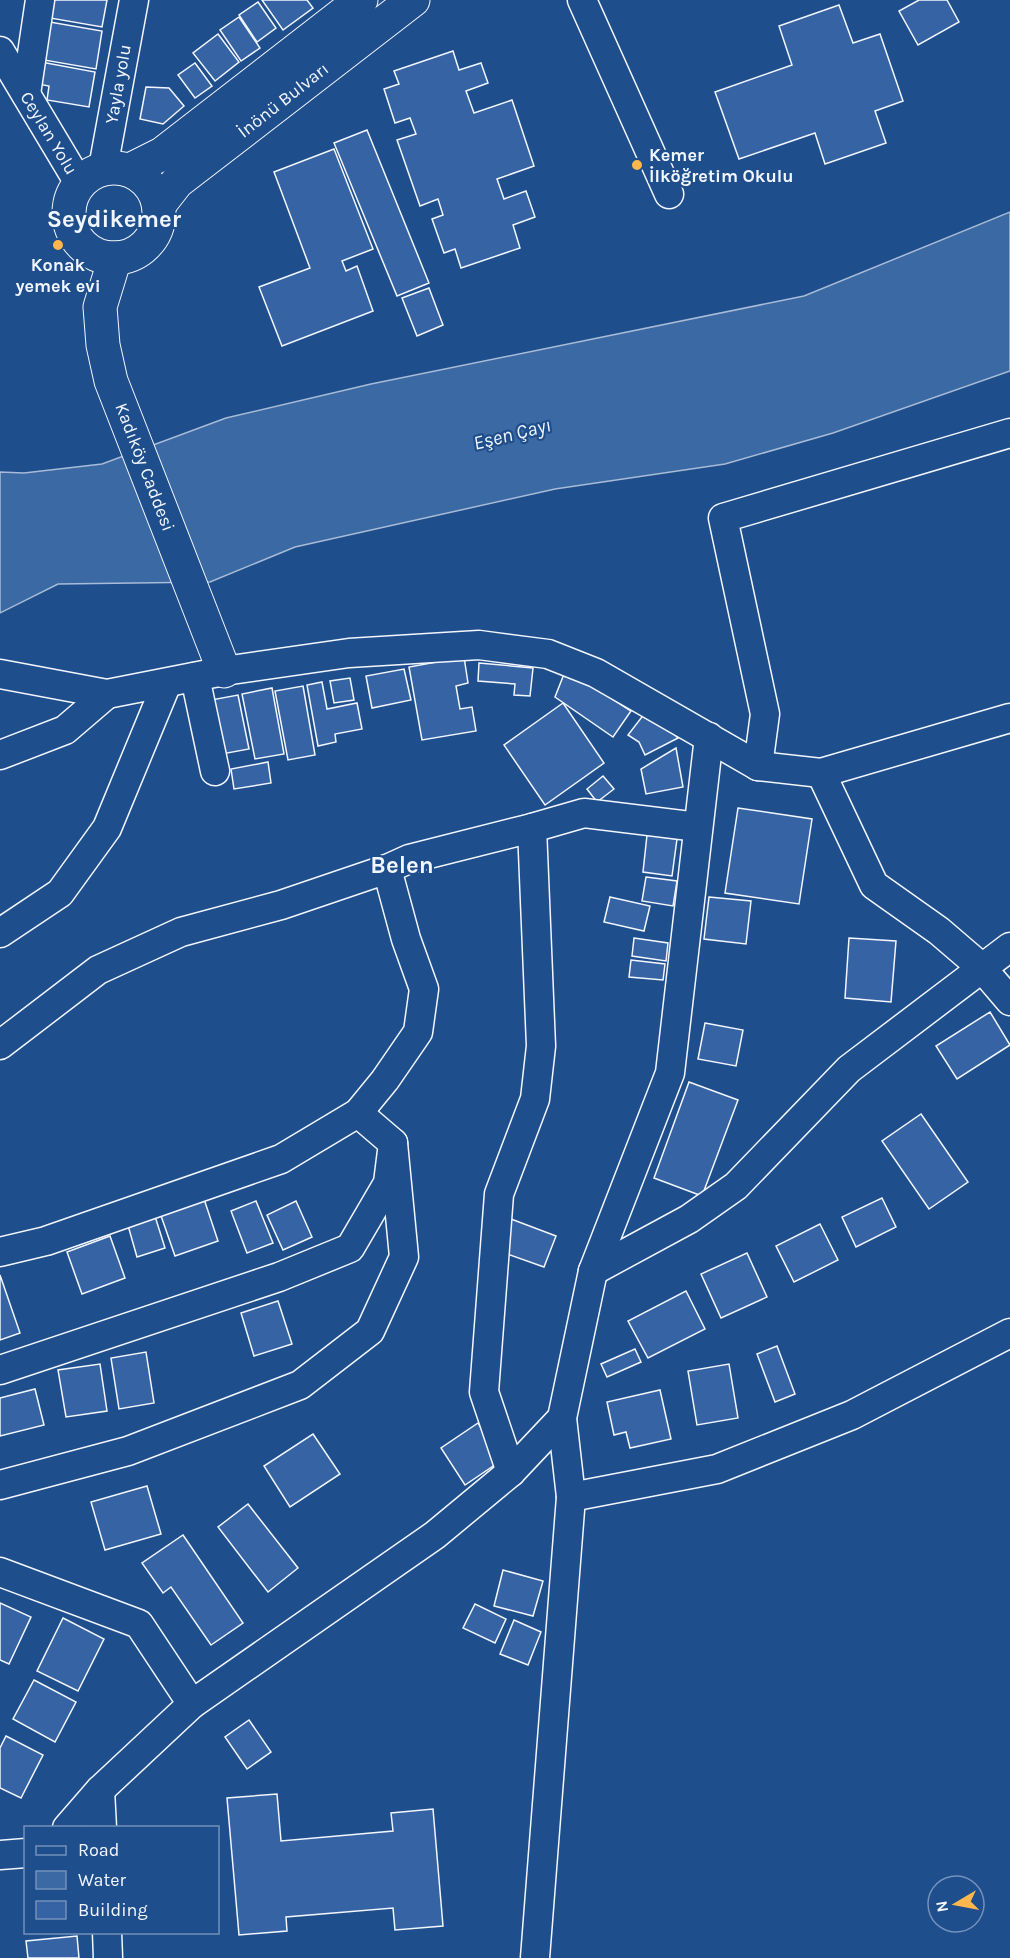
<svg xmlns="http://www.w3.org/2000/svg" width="1010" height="1958" font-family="Karla,sans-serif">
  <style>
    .water { fill: #3b69a3; stroke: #a8bbd7; stroke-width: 1.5 }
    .building { fill: #3563a3; stroke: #f2f6ff; stroke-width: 1.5 }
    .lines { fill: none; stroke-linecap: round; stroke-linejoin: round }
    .minor-casing { stroke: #f2f6ff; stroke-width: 31 }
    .major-casing { stroke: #f2f6ff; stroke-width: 35 }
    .minor { stroke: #1f4e8c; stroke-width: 28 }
    .major { stroke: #1f4e8c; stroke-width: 33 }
    .poi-dot { fill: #ffb74d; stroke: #1f4e8c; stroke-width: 2 }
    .labels { text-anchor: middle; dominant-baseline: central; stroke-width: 4.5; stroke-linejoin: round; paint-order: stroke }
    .street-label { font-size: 18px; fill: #f2f6ff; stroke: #1f4e8c }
    .poi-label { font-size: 18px; font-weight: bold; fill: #f2f6ff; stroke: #1f4e8c; text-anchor: start }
    .water-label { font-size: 20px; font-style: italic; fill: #f2f6ff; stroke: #1f4e8c }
    .district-label { font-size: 24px; font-weight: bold; fill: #f2f6ff; stroke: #1f4e8c }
  </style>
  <rect width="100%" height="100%" fill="#1f4e8c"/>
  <polygon class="water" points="1010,212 1010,371 833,433 725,464 555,489 295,547 210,582 58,584 0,613 0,472 24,473 102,464 226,418 371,384 804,296"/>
  <g class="building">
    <polygon points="53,0 107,0 102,27 50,18"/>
    <polygon points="262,0 307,0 313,8 283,30"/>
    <polygon points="919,0 947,0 959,22 918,45 899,11"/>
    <polygon points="258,2 276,28 257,42 239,15"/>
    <polygon points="839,5 853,43 880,34 903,101 875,111 886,143 825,164 815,133 739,159 715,92 792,65 779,26"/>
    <polygon points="239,17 260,48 241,61 220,30"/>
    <polygon points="44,21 102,31 96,69 38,59"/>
    <polygon points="218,34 239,62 215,81 193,53"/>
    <polygon points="453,51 459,70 481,63 488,83 466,91 474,113 512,100 534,166 497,179 504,199 526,191 535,217 513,225 520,248 461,268 455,249 444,253 432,219 443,215 438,199 420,206 397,140 416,134 410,118 395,123 384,89 399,84 394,71"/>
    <polygon points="41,62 95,72 89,107 47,100 49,86 38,84"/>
    <polygon points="195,63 212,86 195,98 178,75"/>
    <polygon points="146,87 169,88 184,106 163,124 140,119"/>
    <polygon points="367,130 429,283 397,296 334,143"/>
    <polygon points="334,149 373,249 342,261 346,271 357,266 373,311 282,346 259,287 310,268 274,172"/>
    <polygon points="429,288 443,325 417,336 402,298"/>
    <polygon points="464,657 468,683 456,686 460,709 472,707 476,731 422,740 409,667"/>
    <polygon points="479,663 533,668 530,696 514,695 515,684 478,681"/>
    <polygon points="404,669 411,700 372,708 366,676"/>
    <polygon points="566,669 631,711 613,737 555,697"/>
    <polygon points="350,678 354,700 334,703 330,681"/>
    <polygon points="322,682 327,709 357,703 362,729 335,734 336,742 318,746 307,685"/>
    <polygon points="303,686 315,755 288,760 275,691"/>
    <polygon points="272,688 284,754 255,759 242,694"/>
    <polygon points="238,695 249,749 222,754 211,700"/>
    <polygon points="563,703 604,763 545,805 504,745"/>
    <polygon points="648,709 678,738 645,755 639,742 628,735"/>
    <polygon points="676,748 683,787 646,794 641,769"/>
    <polygon points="268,762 271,783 234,789 231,769"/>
    <polygon points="603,776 614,789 597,802 587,789"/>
    <polygon points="738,808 812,819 799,904 725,893"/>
    <polygon points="647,835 677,839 672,876 643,872"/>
    <polygon points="646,877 677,881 673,906 642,901"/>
    <polygon points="610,897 650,906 644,931 604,922"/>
    <polygon points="709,897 751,901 746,944 704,939"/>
    <polygon points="634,938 668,943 666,961 632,956"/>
    <polygon points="849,938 896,941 891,1002 845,998"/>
    <polygon points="631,960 665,964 663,980 629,977"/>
    <polygon points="990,1012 1010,1045 957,1079 936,1046"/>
    <polygon points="705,1023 743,1030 736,1066 698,1059"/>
    <polygon points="689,1082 738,1100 702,1196 654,1178"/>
    <polygon points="921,1114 968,1182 929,1209 882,1141"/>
    <polygon points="203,1196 218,1241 175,1256 159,1210"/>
    <polygon points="882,1198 896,1227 856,1247 842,1217"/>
    <polygon points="256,1201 273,1243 247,1253 231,1211"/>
    <polygon points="296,1201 312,1237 283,1250 267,1215"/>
    <polygon points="154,1213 165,1248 137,1257 127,1222"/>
    <polygon points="511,1219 556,1236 544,1267 499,1251"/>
    <polygon points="820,1224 838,1260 794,1282 776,1246"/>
    <polygon points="110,1236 125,1278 82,1294 67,1252"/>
    <polygon points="747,1253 767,1297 721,1318 701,1274"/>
    <polygon points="0,1275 20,1333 0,1340"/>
    <polygon points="686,1291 705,1329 648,1358 628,1321"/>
    <polygon points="278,1301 292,1344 254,1356 241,1313"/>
    <polygon points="777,1346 795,1394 775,1402 757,1354"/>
    <polygon points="635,1349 641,1362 607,1377 601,1364"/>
    <polygon points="146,1352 154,1403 119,1409 111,1358"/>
    <polygon points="100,1364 107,1411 66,1417 58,1370"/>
    <polygon points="729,1364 738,1418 697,1425 688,1371"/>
    <polygon points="35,1389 44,1425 0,1436 0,1398"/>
    <polygon points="660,1390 671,1439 630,1448 626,1432 614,1435 607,1402"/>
    <polygon points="478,1423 502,1460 465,1485 441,1448"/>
    <polygon points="313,1434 340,1474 290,1507 264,1466"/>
    <polygon points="147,1486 161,1534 105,1550 91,1502"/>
    <polygon points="248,1504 298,1568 268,1592 218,1527"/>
    <polygon points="183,1535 243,1623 211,1645 171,1587 163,1593 142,1563"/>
    <polygon points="503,1570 543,1581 533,1616 494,1606"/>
    <polygon points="0,1603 31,1617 9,1664 0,1660"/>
    <polygon points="475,1604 506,1619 495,1643 463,1628"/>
    <polygon points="63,1618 104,1639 78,1691 37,1671"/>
    <polygon points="514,1620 541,1632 528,1665 500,1654"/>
    <polygon points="34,1680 76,1702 55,1742 13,1719"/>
    <polygon points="249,1720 271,1752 247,1769 225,1737"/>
    <polygon points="6,1736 43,1755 21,1798 0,1788 0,1748"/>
    <polygon points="277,1794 281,1841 393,1831 391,1813 433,1809 443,1926 395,1930 393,1908 286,1917 287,1931 239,1935 227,1798"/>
    <polygon points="77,1936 79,1958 28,1958 26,1941"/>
  </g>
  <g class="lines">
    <g class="minor-casing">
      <g id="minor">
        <polyline points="582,0 669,194"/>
        <polyline points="0,51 79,183"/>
        <polyline points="26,94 40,0"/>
        <polyline points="103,168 134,0"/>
        <polyline points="0,674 107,694 224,671 349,653 479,645 548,654 596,673 758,766 821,773 1010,718"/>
        <polyline points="195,677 215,771"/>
        <polyline points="0,755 65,730 107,694"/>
        <polyline points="758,766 765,714 723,518 1010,433"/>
        <polyline points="821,773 874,885 939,931 981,967 1010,1001"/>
        <polyline points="0,933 60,893 107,828 167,683"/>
        <polyline points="0,1045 98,970 181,932 281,905 387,869 409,859 532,828 584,813 698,827"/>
        <polyline points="0,1252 46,1241 281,1159 358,1113 385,1080 418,1032 424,989 406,939 387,869"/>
        <polyline points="593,1271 689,1219 736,1186 849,1069 1010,947"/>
        <polyline points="0,1370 279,1277 350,1248 388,1183 393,1143 358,1113"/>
        <polyline points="511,1472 484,1392 499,1194 535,1099 541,1046 532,828"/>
        <polyline points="0,1485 128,1451 300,1385 370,1331 404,1257 393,1143"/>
        <polyline points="571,1497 717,1469 852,1415 1010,1333"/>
        <polyline points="0,1572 139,1624 192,1704"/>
        <polyline points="100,1790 102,1828"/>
        <polyline points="67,1828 100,1790 192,1704 435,1535 511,1472 562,1418"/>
        <polyline points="0,1855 26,1853"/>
        <polyline points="107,1932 108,1958"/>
        <polyline points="535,1958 571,1497 562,1418 593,1271 670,1073 709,737"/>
      </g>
    </g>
    <g class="major-casing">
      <g id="major">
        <circle cx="114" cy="213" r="45"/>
        <polyline points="130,170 162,154 361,0"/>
        <polyline points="159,205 177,182 413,0"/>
        <polyline points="115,258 100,307 103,345 111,381 224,671"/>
      </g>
    </g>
    <use href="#minor" class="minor"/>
    <use href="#major" class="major"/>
  </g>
  <g class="poi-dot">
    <circle cx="637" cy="165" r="6"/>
    <circle cx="58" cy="245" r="6"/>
  </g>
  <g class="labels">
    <g class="street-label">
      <text transform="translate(118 84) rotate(-80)">Yayla yolu</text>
      <text transform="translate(283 100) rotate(-38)">İnönü Bulvarı</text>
      <text transform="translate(49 133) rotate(59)">Ceylan Yolu</text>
      <text transform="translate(145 467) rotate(69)">Kadıköy Caddesi</text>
    </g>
    <g class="poi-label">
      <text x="649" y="155">Kemer<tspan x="649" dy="21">İlköğretim Okulu</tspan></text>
      <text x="58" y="265" text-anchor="middle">Konak<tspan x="58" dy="21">yemek evi</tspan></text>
    </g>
    <g class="water-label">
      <text transform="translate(512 434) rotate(-14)">Eşen Çayı</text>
    </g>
    <g class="district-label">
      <text x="114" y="219">Seydikemer</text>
      <text x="402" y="865">Belen</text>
    </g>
  </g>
  <rect x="24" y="1826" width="195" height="108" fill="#1f4e8c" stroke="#7391ba" stroke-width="1.5"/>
  <rect x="36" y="1846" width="30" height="9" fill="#1f4e8c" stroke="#7391ba" stroke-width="1.5"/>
  <text x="78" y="1856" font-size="18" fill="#f2f6ff">Road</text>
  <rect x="36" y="1871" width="30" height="18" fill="#3b69a3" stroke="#7391ba" stroke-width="1.5"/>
  <text x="78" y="1886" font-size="18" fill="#f2f6ff">Water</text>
  <rect x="36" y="1901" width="30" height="18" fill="#3563a3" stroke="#7391ba" stroke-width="1.5"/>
  <text x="78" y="1916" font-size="18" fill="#f2f6ff">Building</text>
  <g transform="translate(956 1904) rotate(260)"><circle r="28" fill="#1f4e8c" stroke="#7391ba" stroke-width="1.5"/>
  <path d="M0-4.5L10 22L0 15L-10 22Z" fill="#ffb74d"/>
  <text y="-9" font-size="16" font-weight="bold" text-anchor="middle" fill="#f2f6ff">N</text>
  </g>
</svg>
